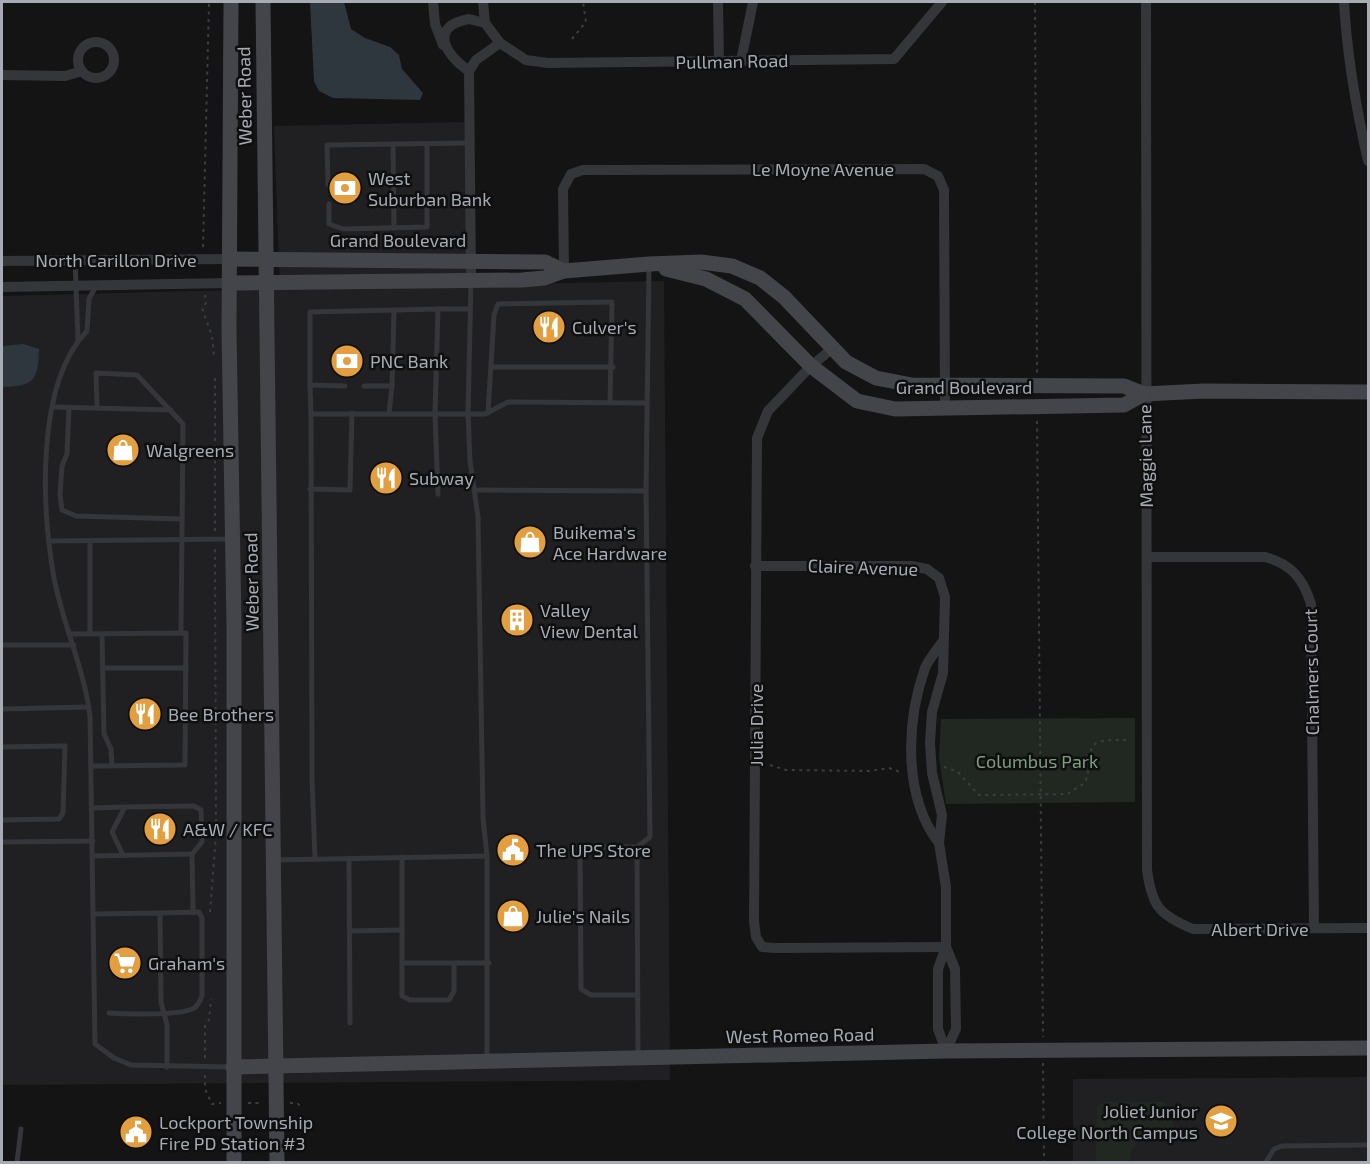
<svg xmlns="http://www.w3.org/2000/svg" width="1370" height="1164" font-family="'Exo 2',sans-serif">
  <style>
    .built { fill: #202022 }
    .green { fill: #202821 }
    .water { fill: #2e373d }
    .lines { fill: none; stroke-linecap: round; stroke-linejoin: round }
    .path { stroke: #3b3d41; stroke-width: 2; stroke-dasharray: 3 4.5; stroke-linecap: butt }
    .lane { stroke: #35363a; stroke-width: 5 }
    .street { stroke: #35363a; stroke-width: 10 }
    .secondary { stroke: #43454a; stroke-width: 15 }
    .labels { text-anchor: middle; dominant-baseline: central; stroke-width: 5; stroke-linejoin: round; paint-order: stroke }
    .street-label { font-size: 18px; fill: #a7acb4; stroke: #0f0f10 }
    .poi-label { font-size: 18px; fill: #a7acb4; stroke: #0f0f10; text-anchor: start }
    .park-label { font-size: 18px; fill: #809e7f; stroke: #0f0f10 }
  </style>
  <rect width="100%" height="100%" fill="#141415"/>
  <g class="built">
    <polygon points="466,122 466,285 664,281 670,1080 2,1085 2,296 280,289 274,126"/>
    <polygon points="1368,1077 1368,1162 1073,1162 1073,1079"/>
  </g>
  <g class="green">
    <polygon points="1135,718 1135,802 946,804 939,758 941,719"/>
    <path d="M1105 1102H1165L1175 1130 1173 1133C1150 1135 1131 1135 1130 1162H1096L1097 1106Z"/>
  </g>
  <g class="water">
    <polygon points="310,2 344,2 351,29 365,38 390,47 399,55 402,69 423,93 420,100 333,98 319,91 314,81"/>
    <path d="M23 344 39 349C38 381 34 386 2 387V346Z"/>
  </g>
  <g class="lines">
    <g class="path">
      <polyline points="1035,2 1037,374"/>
      <polyline points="572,39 586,22 583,2"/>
      <polyline points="203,247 209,2"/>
      <polyline points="205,295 206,303 202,308 212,336 214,355"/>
      <polyline points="215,378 215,532"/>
      <polyline points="1037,421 1043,1037"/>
      <polyline points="770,765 786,770 870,771 889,768 900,772"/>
      <path d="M944 767 957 771 979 795 1067 794 1085 783C1097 747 1077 739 1129 740"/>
      <polyline points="210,912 216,835 215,546"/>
      <polyline points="205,1058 205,1025 209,1020 211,999"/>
      <polyline points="1043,1063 1044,1162"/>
      <polyline points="205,1075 205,1089 212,1104 221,1103"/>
      <polyline points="248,1103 263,1103"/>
      <polyline points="290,1103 297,1103 303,1108"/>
    </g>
    <g class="lane">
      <polyline points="393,144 394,228"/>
      <polyline points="328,185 327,145 469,143"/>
      <polyline points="329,204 329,224 343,229 427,227 427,144"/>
      <polyline points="75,259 78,341"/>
      <polyline points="471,282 468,414 470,461 478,517 483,818 487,856 487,1060"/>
      <path d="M96 286 89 299 87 331C35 384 42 510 54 578 63 625 84 668 90 716L95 1044 114 1058 131 1065 232 1067"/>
      <polyline points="438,309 470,309"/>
      <polyline points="492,367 613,367"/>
      <polyline points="310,385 311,414"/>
      <polyline points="345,386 310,385 310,312 438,309 435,414 438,494"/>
      <polyline points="364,386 392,386 389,413"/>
      <polyline points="392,386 394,310"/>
      <polyline points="53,407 171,410"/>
      <polyline points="69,407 67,454 62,466 60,494 62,510 76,516 181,519"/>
      <polyline points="97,408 96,373 137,375 183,424 181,633"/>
      <polyline points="488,413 494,315 498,304 612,302 610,403"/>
      <polyline points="310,489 350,490 352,413"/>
      <polyline points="475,490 646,491 649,266"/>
      <polyline points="49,541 231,539"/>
      <polyline points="71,634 186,633 185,765 91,766"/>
      <polyline points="90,634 90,541"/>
      <polyline points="102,634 104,734 111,749 112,766"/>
      <polyline points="2,645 74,645"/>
      <polyline points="103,668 186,668"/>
      <polyline points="2,709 89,707"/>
      <polyline points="2,747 65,746 63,813 59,819 2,820"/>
      <polyline points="92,808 125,807"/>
      <polyline points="2,842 93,841"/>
      <polyline points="637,847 638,1057"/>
      <polyline points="192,854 193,913"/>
      <polyline points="93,856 192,854 202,842 201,810 194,806 125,807 112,832 123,855"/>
      <polyline points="402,857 402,996 410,1000 449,1000 454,991 454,964"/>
      <polyline points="349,858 350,1023"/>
      <polyline points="315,859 312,779 311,414 485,414 508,402 646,403"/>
      <polyline points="276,860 487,856"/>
      <polyline points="93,914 160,913 161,1002 167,1025 167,1067"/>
      <polyline points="350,931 402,930"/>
      <polyline points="402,963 489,963"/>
      <polyline points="638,995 591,995 581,989 580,852 586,847 637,847 650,837 646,491"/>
      <path d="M109 1013C125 1014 183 1016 194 1008 198 1006 200 1001 202 996V918L199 912 160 913"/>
      <polyline points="17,1162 21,1129"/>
      <polyline points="1266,1162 1274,1149 1282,1146 1368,1145"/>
    </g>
    <g class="street">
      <polyline points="433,2 435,24 443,45"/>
      <polyline points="483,2 485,23"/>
      <polyline points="718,2 719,62"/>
      <path d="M1146 2 1147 870C1152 906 1159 915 1193 929L1368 928"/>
      <path d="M1344 2C1347 56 1356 108 1368 161"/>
      <path d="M469 19 485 23 500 43 476 60 469 71C444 54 429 26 469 19Z"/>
      <circle cx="96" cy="60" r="18"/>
      <polyline points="500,43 526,60 548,63 894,59 942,2"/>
      <polyline points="741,61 753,2"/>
      <polyline points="469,71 471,280"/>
      <polyline points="2,75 65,76 82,71"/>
      <polyline points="2,261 230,259"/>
      <polyline points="564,271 563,189 571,174 583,170 924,169 938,176 944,190 945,408"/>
      <polyline points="2,287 229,283"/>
      <polyline points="833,348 811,366 768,411 757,438 754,921 756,937 762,947 775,948 946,947"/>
      <path d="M1147 557H1265C1291 564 1303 578 1311 604L1314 928"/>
      <polyline points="755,566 911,566 927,569 939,578 945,597 943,673 932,712 930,743 932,773 942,815 939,843 946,887 946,947 938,969 938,1029 946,1051"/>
      <path d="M939 843C903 797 906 722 925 668 929 659 937 649 943 641"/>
      <polyline points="946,947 955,969 956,1029 946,1051"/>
    </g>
    <g class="secondary">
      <polyline points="231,2 229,330 234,624 234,1162"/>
      <polyline points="263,2 277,1162"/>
      <polyline points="230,259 545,262 564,271"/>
      <polyline points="666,269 706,279 745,299 811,366 857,401 895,409 1124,405 1144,394 1204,391 1368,392"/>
      <polyline points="229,283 522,280 544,278 564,271 649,264 701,262 732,266 760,278 784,297 846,362 876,378 912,385 1124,386 1144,394"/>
      <polyline points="233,1067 946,1051 1368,1048"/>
    </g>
  </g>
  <defs>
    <g id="bank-disc" transform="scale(1.725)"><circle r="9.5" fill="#e29e3f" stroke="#0f0f10"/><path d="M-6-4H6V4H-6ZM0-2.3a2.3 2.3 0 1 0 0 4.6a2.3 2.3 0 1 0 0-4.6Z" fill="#fff"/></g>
    <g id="restaurant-disc" transform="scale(1.725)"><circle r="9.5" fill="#e29e3f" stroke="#0f0f10"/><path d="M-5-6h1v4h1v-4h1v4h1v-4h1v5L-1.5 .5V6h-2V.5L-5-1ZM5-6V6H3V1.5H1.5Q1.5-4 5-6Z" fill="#fff"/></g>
    <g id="shop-disc" transform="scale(1.725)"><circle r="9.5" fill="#e29e3f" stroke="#0f0f10"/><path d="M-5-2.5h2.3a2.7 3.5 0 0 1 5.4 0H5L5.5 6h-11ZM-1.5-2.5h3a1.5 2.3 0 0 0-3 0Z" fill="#fff"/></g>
    <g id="building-disc" transform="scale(1.725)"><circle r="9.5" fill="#e29e3f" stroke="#0f0f10"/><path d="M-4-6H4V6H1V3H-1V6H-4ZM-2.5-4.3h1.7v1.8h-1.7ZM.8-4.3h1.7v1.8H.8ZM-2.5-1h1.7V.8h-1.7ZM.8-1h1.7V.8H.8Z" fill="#fff"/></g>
    <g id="civic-disc" transform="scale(1.725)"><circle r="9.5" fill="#e29e3f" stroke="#0f0f10"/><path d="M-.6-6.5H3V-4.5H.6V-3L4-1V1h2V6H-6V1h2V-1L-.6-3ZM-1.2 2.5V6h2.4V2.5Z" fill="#fff"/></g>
    <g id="supermarket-disc" transform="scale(1.725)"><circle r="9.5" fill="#e29e3f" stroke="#0f0f10"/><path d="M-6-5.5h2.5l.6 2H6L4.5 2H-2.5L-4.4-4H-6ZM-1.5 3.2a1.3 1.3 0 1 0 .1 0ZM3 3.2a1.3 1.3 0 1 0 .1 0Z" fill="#fff"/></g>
    <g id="university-disc" transform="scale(1.725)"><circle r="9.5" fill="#e29e3f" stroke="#0f0f10"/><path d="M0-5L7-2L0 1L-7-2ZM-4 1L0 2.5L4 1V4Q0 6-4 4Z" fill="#fff"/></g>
  </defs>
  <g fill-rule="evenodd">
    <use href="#bank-disc" x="345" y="188"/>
    <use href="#restaurant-disc" x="549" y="327"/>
    <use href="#bank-disc" x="347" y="361"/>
    <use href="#shop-disc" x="123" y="450"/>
    <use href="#restaurant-disc" x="386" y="478"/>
    <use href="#shop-disc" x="530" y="542"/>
    <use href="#building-disc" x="517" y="620"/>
    <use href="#restaurant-disc" x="145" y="714"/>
    <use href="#restaurant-disc" x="160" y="829"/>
    <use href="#civic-disc" x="513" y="850"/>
    <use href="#shop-disc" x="513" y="916"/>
    <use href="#supermarket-disc" x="125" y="963"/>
    <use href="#university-disc" x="1221" y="1121"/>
    <use href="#civic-disc" x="136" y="1132"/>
  </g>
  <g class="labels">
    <g class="street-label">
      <text transform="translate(732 61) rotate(-1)">Pullman Road</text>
      <text transform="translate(244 96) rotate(-91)">Weber Road</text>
      <text x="823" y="169">Le Moyne Avenue</text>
      <text x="398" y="240">Grand Boulevard</text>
      <text x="116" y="260">North Carillon Drive</text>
      <text x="964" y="387">Grand Boulevard</text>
      <text transform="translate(1145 456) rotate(-91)">Maggie Lane</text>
      <text transform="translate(863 567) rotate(2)">Claire Avenue</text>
      <text transform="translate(251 582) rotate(-91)">Weber Road</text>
      <text transform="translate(1311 672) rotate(-91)">Chalmers Court</text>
      <text transform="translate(756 725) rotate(-90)">Julia Drive</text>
      <text x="1260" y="929">Albert Drive</text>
      <text transform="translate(800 1035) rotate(-1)">West Romeo Road</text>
    </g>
    <g class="poi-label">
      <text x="368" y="178">West<tspan x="368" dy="21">Suburban Bank</tspan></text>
      <text x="572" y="327">Culver's</text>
      <text x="370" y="361">PNC Bank</text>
      <text x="146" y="450">Walgreens</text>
      <text x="409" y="478">Subway</text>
      <text x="553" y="532">Buikema's<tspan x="553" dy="21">Ace Hardware</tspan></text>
      <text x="540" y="610">Valley<tspan x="540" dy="21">View Dental</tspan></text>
      <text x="168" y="714">Bee Brothers</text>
      <text x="183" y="829">A&amp;W / KFC</text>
      <text x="536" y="850">The UPS Store</text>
      <text x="536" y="916">Julie's Nails</text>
      <text x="148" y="963">Graham's</text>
      <text x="1198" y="1111" text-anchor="end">Joliet Junior<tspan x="1198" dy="21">College North Campus</tspan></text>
      <text x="159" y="1122">Lockport Township<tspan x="159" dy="21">Fire PD Station #3</tspan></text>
    </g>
    <g class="park-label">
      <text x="1037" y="761">Columbus Park</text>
    </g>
  </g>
  <rect width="1370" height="1164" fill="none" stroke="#a7acb4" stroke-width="6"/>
</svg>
